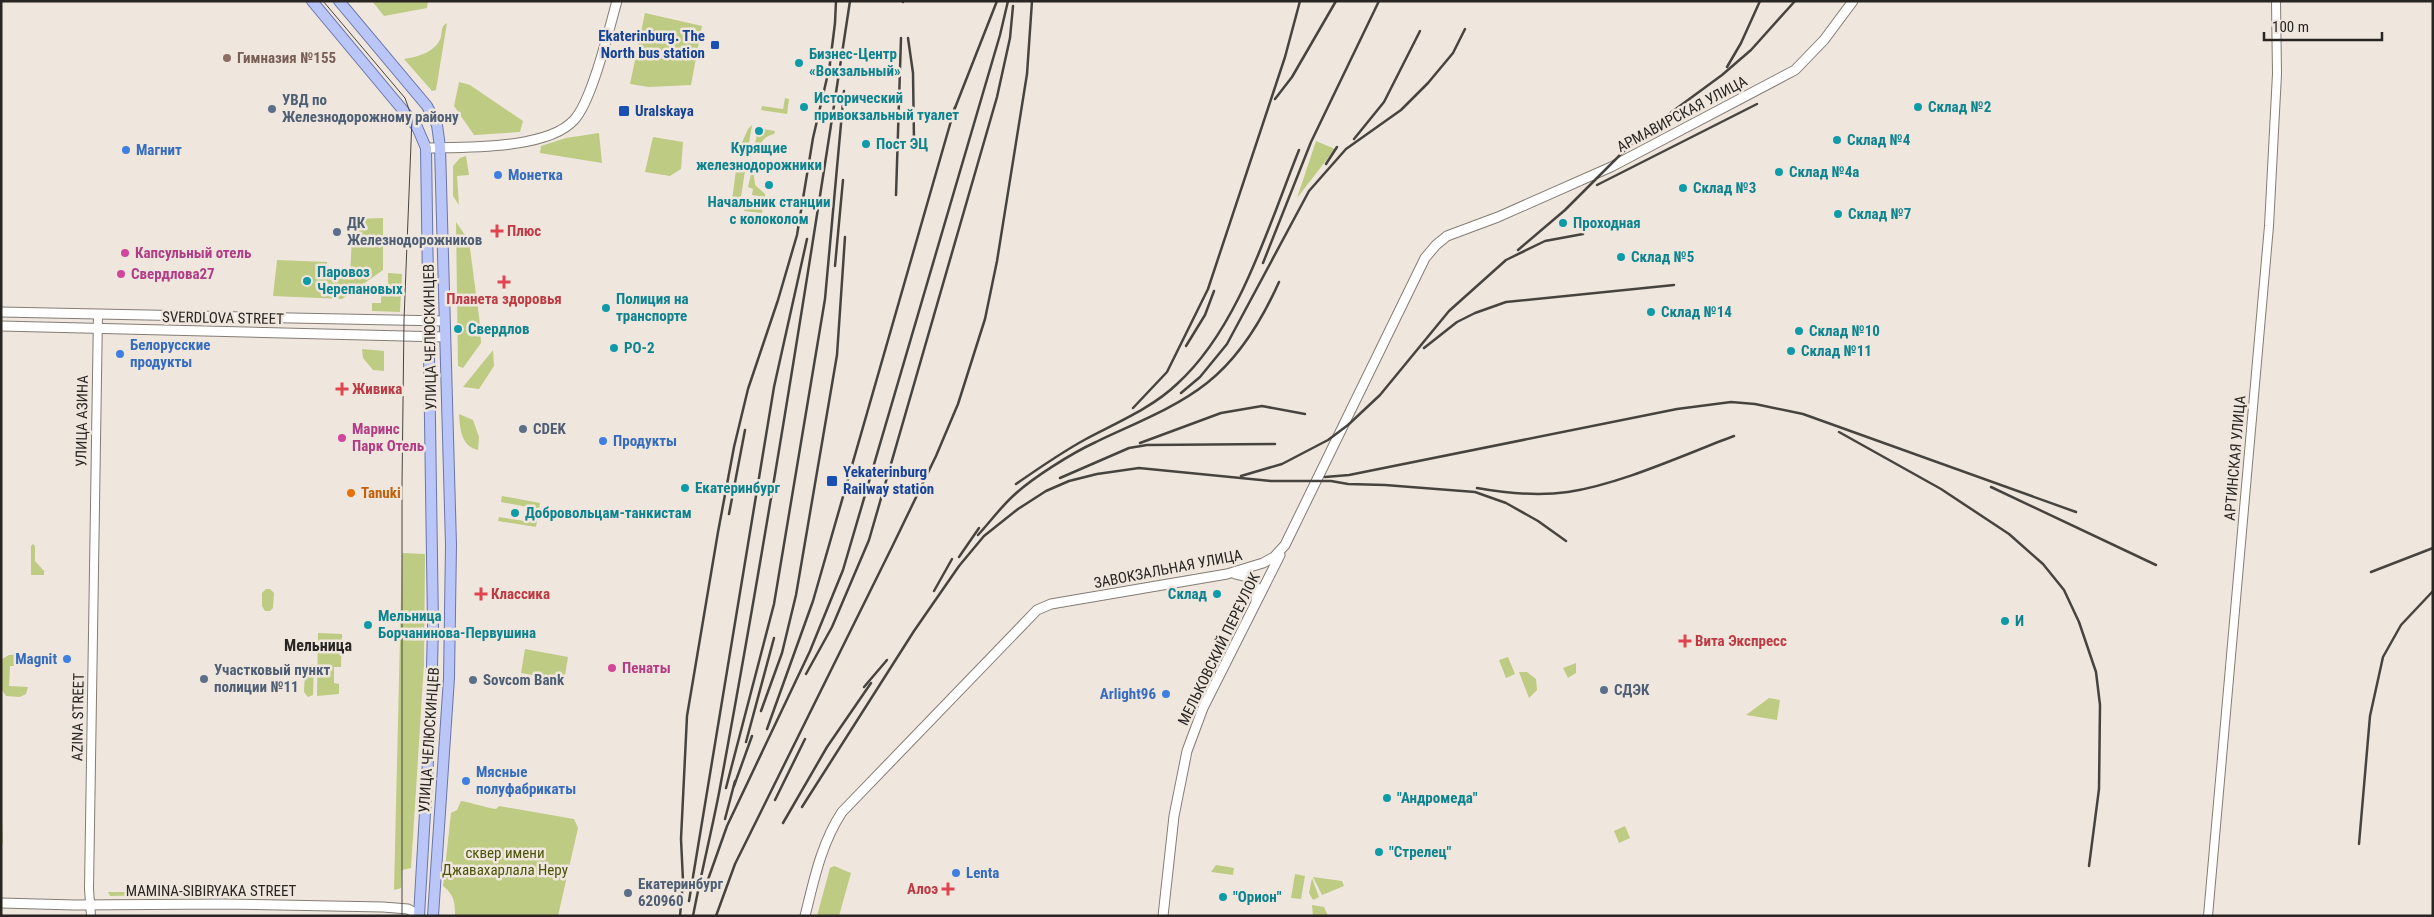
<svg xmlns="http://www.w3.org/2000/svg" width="2434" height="917" font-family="'Roboto Condensed',sans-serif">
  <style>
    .green { fill: #becb82 }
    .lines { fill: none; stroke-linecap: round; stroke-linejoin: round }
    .tertiary-casing { stroke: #837c74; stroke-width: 10 }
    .secondary-casing { stroke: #837c74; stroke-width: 11 }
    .primary-casing { stroke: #6975a9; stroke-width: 12 }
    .tertiary { stroke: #fff; stroke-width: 8 }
    .secondary { stroke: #fff; stroke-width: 9 }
    .primary { stroke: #bac6f7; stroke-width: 10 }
    .tram { stroke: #474440; stroke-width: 1 }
    .rail { stroke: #474440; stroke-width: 2.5 }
    .transit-dot { fill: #1a4fb4; stroke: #efe7de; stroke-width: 2 }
    .education-dot { fill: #8d6e63; stroke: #efe7de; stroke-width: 2 }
    .culture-dot { fill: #0f9aa8; stroke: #efe7de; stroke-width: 2 }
    .service-dot { fill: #5c6f8a; stroke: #efe7de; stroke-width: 2 }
    .shop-dot { fill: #3f7fe0; stroke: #efe7de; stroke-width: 2 }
    .health-dot { fill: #e0444e; stroke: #efe7de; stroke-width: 2 }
    .hotel-dot { fill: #d1479c; stroke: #efe7de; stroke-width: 2 }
    .food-dot { fill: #e8710a; stroke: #efe7de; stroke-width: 2 }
    .labels { text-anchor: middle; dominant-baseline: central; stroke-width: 5; stroke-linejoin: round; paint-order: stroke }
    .transit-label { font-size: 15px; font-weight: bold; fill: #164399; stroke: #efe7de; text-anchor: start }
    .culture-label { font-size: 15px; font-weight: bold; fill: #0d838f; stroke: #efe7de; text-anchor: start }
    .education-label { font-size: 15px; font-weight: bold; fill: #785e54; stroke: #efe7de; text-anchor: start }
    .service-label { font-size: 15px; font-weight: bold; fill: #4e5e75; stroke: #efe7de; text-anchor: start }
    .street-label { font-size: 15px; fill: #282522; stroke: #efe7de }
    .shop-label { font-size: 15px; font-weight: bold; fill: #366cbe; stroke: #efe7de; text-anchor: start }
    .health-label { font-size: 15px; font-weight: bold; fill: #be3a42; stroke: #efe7de; text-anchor: start }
    .hotel-label { font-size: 15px; font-weight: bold; fill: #b23c85; stroke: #efe7de; text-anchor: start }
    .food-label { font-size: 15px; font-weight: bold; fill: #c56008; stroke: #efe7de; text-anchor: start }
    .park-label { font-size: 15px; fill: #4a5406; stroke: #efe7de }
    .neighbourhood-label { font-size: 16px; font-weight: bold; fill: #282522; stroke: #efe7de }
  </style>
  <rect width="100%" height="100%" fill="#efe7de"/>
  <g class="green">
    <polygon points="372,1 428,1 427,8 384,16"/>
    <polygon points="645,13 702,26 691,85 649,87 630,84"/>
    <path d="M447 23 436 90 432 91 404 59C418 57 436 52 441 37 442 31 441 26 447 23Z"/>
    <polygon points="459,82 470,85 523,121 520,132 474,135 454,106"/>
    <polygon points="785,98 789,99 787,114 761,110 762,106 783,109"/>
    <polygon points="752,125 748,149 746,152 740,147 748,129"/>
    <path d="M763 129 775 131 774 134C766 136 761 140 759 149H754L757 134 762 135Z"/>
    <polygon points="599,133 602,163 540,153 541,146 566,138"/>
    <polygon points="653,137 683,142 681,169 670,176 645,172"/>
    <polygon points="1316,141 1335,149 1297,198"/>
    <polygon points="466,156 469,175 457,176 459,205 453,196 453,166 460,158"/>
    <polygon points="742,167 745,171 739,209 733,207 732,200 736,170"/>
    <polygon points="751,174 754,175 755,185 765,194 765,197 752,195 753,189 748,187"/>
    <polygon points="753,200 763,202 762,213 744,211 746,201 752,202"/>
    <polygon points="383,218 383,270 342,299 273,296 277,260 327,262 327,274 350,275 353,219"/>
    <polygon points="456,222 469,241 480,324 481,343 463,368 458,366"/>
    <polygon points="388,273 402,274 400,312 372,311 372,303 381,303 381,289 388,289"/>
    <polygon points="362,349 384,351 384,371 373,370 363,358"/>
    <polygon points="493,350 494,366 479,389 463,387"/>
    <path d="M459 414 473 420 479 437 478 450C461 446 460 429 459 414Z"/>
    <polygon points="502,496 540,503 536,527 498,521 499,517 531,522 533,508 501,502"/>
    <polygon points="33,544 35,546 35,561 44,571 44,575 31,575 31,546"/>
    <polygon points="402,553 425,554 424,664 411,868 402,870 401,888 394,890"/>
    <polygon points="266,589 270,589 274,593 273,608 270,611 265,611 262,606 262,593"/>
    <polygon points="318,633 342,634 341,667 334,667 334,683 339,684 339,694 317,696"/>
    <polygon points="525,649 568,657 564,681 521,673"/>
    <polygon points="22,654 28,658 30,666 10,666 9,686 28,687 26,694 20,697 6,696 1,689 2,659 9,655"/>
    <polygon points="1508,657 1515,674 1506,678 1499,660"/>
    <polygon points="1576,663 1576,673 1568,678 1563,668"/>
    <polygon points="312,664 314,665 313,695 308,697 304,692 305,671"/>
    <polygon points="1519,672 1527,672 1536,679 1537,690 1529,698"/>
    <polygon points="1769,698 1780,700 1777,720 1746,715"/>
    <polygon points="1,792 3,843 1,845"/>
    <path d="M461 801C473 803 483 807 496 809L499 806 574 819 578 828 558 916H455C455 901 454 895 443 886L451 813 457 810Z"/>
    <polygon points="1625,826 1630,838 1619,843 1614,831"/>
    <polygon points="1216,865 1234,868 1233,875 1211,872"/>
    <polygon points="834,866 851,873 839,916 817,916 830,868"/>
    <polygon points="1295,874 1305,876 1301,899 1291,898"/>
    <polygon points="1313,877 1342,881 1344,886 1322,895"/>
    <polygon points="1312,878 1319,897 1313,900 1309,893"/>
    <polygon points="108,892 158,892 158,895 110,896"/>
    <polygon points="1312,905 1324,907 1328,916 1313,916"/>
  </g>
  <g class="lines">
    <g class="tertiary-casing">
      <g id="tertiary">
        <polyline points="91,916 89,889 98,314"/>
        <polyline points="2208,916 2269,226 2277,74 2276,1"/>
      </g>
    </g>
    <g class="secondary-casing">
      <g id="secondary">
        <path d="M426 148C463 147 547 150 574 120 592 101 609 29 617 1"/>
        <polyline points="1,312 444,321"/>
        <polyline points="1,326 444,337"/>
        <polyline points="1235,574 1251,578 1257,589 1256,601"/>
        <polyline points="1,903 75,905 224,904 383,907 408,909 419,915"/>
        <path d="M805 916C814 880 821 844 842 812L1037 610 1051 604 1227 574 1263 563 1274 557 1285 545 1425 258 1436 245 1447 236 1498 217 1611 167 1795 70 1824 40 1853 1"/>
        <polyline points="1163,916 1174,816 1187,751 1203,708 1280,555"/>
      </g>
    </g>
    <g class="primary-casing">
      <g id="primary">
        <polyline points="312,1 417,127 426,148 433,625 431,709 419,916"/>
        <polyline points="339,1 427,106 437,125 440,147 451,545 449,678 433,916"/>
      </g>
    </g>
    <use href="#tertiary" class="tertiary"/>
    <use href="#secondary" class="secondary"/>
    <use href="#primary" class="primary"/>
    <polyline class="tram" points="323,1 405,98 412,118 404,320 402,485 402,916"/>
    <g class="rail">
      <polyline points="903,1 903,2"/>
      <polyline points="908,38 913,73 914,141"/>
      <polyline points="1727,67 1741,43 1760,1"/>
      <polyline points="829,71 835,23 836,1"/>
      <polyline points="1275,99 1292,77 1336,1"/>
      <polyline points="953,113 997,1"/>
      <polyline points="1354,139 1384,102 1420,31"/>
      <polyline points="1326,164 1337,147"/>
      <polyline points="1597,185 1757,104"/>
      <polyline points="896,195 901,38"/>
      <polyline points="1518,250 1565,210 1639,136 1722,75 1751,50 1795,1"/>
      <polyline points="1263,263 1311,142 1379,1"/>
      <polyline points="835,266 843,180"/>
      <polyline points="1186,346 1205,315 1214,291"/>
      <polyline points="1424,348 1457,322 1475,313 1506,302 1674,285"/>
      <polyline points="1181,393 1200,377 1227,344 1309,191 1346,149 1401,110 1428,83 1453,53 1465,29"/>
      <polyline points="1133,408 1167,372 1208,289 1285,57 1300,1"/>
      <polyline points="1839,432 1941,489 2009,534 2043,564 2064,590 2079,622 2096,672 2100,705 2099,789 2089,866"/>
      <polyline points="1140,443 1221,413 1262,406 1305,414"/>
      <polyline points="1241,476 1282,464 1328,440 1348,425 1380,395 1449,311 1506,260 1545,241 1583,234"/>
      <polyline points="1325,477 1349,475 1677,409 1731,402 1755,404 1803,414 2076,512"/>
      <polyline points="1060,478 1129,448 1147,445 1275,444"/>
      <path d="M1016 484C1039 468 1062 452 1086 439 1116 423 1152 408 1177 384 1239 328 1268 227 1299 150"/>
      <polyline points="1991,487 2156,565"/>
      <path d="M1477 488C1505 493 1539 496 1568 492 1621 484 1683 455 1734 436"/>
      <polyline points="729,514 745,430"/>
      <path d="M978 535C990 522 1000 508 1013 496 1032 478 1072 453 1096 442 1133 424 1174 409 1207 383 1240 357 1262 320 1279 282"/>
      <polyline points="959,557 979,528"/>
      <polyline points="2371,572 2433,548"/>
      <polyline points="934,591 952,559"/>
      <polyline points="806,674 832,627 869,540 997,97 1010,38 1013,6"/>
      <polyline points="864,687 887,660"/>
      <polyline points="761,711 782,653 796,595 837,355 845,237"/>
      <polyline points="767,729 813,601 955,107"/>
      <polyline points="746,742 774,638"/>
      <polyline points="734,786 752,736"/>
      <polyline points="726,788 774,604 825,299 844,91"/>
      <polyline points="775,800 805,739"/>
      <polyline points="802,807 914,631 959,566 984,536 1018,509 1046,491 1069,481 1097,474 1139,468 1271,481 1331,481 1348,484 1385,485 1475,492 1506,503 1538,521 1566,541"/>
      <polyline points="725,819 735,781"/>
      <polyline points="783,823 827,747 871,683"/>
      <polyline points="2359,844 2370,716 2383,657 2401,625 2433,591"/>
      <polyline points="705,888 727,826 810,651 843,570 1000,35 1008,1"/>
      <polyline points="689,901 774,387 807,239"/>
      <polyline points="680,916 683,881 681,839 687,716 718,532 734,447 748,389 778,300 797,235 813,138 830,65"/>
      <path d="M693 916C701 874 711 834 719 793 768 530 810 265 850 1"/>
      <polyline points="716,916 735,864 892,547 936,456 958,404 985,319 997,261 1027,74 1032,1"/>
    </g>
  </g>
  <g class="transit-dot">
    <rect x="710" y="40" width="10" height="10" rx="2.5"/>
    <rect x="618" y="105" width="12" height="12" rx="2.5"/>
    <rect x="826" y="475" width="12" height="12" rx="2.5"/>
  </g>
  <circle class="education-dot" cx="227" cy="58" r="5"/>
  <g class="culture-dot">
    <circle cx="799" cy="63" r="5"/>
    <circle cx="804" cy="107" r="5"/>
    <circle cx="1918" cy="107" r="5"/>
    <circle cx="759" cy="131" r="5"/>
    <circle cx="1837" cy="140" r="5"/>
    <circle cx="866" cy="144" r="5"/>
    <circle cx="1779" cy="172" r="5"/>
    <circle cx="769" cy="185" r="5"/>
    <circle cx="1683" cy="188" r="5"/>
    <circle cx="1838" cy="214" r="5"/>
    <circle cx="1563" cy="223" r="5"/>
    <circle cx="1621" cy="257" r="5"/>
    <circle cx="307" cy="281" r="5"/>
    <circle cx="606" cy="308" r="5"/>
    <circle cx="1651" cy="312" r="5"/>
    <circle cx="458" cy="329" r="5"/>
    <circle cx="1799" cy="331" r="5"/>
    <circle cx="614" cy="348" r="5"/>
    <circle cx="1791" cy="351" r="5"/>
    <circle cx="685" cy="488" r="5"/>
    <circle cx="515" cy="513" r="5"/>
    <circle cx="1217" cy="594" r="5"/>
    <circle cx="2005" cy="621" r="5"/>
    <circle cx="368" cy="625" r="5"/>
    <circle cx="1387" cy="798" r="5"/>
    <circle cx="1379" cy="852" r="5"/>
    <circle cx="1223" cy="897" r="5"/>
  </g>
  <g class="service-dot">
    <circle cx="272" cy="109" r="5"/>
    <circle cx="337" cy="232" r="5"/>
    <circle cx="523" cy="429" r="5"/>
    <circle cx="204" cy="679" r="5"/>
    <circle cx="473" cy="680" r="5"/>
    <circle cx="1604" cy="690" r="5"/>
    <circle cx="628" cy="893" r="5"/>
  </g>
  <g class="shop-dot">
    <circle cx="126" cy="150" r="5"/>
    <circle cx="498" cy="175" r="5"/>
    <circle cx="120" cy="354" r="5"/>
    <circle cx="603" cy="441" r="5"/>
    <circle cx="67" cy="659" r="5"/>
    <circle cx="1166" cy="694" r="5"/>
    <circle cx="466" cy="781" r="5"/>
    <circle cx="956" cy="873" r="5"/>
  </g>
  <g class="health-dot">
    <path d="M494.5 223.5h5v5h5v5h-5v5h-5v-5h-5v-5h5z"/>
    <path d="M501.5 274.5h5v5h5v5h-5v5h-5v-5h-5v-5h5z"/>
    <path d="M339.5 381.5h5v5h5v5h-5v5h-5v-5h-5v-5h5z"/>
    <path d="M478.5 586.5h5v5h5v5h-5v5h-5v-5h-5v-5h5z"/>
    <path d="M1682.5 633.5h5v5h5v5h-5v5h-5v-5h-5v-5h5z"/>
    <path d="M945.5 881.5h5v5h5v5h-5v5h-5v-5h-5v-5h5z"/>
  </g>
  <g class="hotel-dot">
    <circle cx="125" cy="253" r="5"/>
    <circle cx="121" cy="274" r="5"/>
    <circle cx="342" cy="438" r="5"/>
    <circle cx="612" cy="668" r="5"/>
  </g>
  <circle class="food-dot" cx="351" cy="493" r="5"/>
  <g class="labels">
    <g class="transit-label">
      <text x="705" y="36" text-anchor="end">Ekaterinburg. The<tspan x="705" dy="17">North bus station</tspan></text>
      <text x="635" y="111">Uralskaya</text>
      <text x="843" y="472">Yekaterinburg<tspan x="843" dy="17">Railway station</tspan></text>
    </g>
    <g class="culture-label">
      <text x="809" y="54">Бизнес-Центр<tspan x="809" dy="17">«Вокзальный»</tspan></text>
      <text x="814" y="98">Исторический<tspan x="814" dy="17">привокзальный туалет</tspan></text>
      <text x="1928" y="107">Склад №2</text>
      <text x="1847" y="140">Склад №4</text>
      <text x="876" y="144">Пост ЭЦ</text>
      <text x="759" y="148" text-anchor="middle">Курящие<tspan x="759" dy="17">железнодорожники</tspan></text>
      <text x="1789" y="172">Склад №4а</text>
      <text x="1693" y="188">Склад №3</text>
      <text x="769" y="202" text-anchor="middle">Начальник станции<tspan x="769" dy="17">с колоколом</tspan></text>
      <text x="1848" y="214">Склад №7</text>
      <text x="1573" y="223">Проходная</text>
      <text x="1631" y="257">Склад №5</text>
      <text x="317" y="272">Паровоз<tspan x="317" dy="17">Черепановых</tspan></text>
      <text x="616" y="299">Полиция на<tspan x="616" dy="17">транспорте</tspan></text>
      <text x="1661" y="312">Склад №14</text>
      <text x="468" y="329">Свердлов</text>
      <text x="1809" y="331">Склад №10</text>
      <text x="624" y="348">РО-2</text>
      <text x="1801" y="351">Склад №11</text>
      <text x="695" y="488">Екатеринбург</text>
      <text x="525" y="513">Добровольцам-танкистам</text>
      <text x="1207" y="594" text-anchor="end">Склад</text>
      <text x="378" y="616">Мельница<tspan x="378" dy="17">Борчанинова-Первушина</tspan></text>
      <text x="2015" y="621">И</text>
      <text x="1397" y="798">"Андромеда"</text>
      <text x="1389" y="852">"Стрелец"</text>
      <text x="1233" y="897">"Орион"</text>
    </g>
    <g class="education-label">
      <text x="237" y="58">Гимназия №155</text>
    </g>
    <g class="service-label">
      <text x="282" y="100">УВД по<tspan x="282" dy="17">Железнодорожному району</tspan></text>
      <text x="347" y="223">ДК<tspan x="347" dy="17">Железнодорожников</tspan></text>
      <text x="533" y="429">CDEK</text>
      <text x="214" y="670">Участковый пункт<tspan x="214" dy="17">полиции №11</tspan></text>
      <text x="483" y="680">Sovcom Bank</text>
      <text x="1614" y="690">СДЭК</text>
      <text x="638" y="884">Екатеринбург<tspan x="638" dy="17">620960</tspan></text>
    </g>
    <g class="street-label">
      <text transform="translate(1682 114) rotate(-28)">АРМАВИРСКАЯ УЛИЦА</text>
      <text transform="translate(223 318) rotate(1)">SVERDLOVA STREET</text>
      <text transform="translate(430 337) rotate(-91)">УЛИЦА ЧЕЛЮСКИНЦЕВ</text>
      <text transform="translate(82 421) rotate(-89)">УЛИЦА АЗИНА</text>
      <text transform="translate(2235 458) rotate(-85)">АРТИНСКАЯ УЛИЦА</text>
      <text transform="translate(1168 569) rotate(-11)">ЗАВОКЗАЛЬНАЯ УЛИЦА</text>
      <text transform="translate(1219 649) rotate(-64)">МЕЛЬКОВСКИЙ ПЕРЕУЛОК</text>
      <text transform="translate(78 717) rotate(-89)">AZINA STREET</text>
      <text transform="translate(429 740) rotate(-86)">УЛИЦА ЧЕЛЮСКИНЦЕВ</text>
      <text x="211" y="891">MAMINA-SIBIRYAKA STREET</text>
    </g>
    <g class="shop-label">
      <text x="136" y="150">Магнит</text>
      <text x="508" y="175">Монетка</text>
      <text x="130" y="345">Белорусские<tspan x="130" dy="17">продукты</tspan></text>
      <text x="613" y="441">Продукты</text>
      <text x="57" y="659" text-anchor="end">Magnit</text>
      <text x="1156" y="694" text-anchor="end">Arlight96</text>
      <text x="476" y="772">Мясные<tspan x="476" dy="17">полуфабрикаты</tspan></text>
      <text x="966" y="873">Lenta</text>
    </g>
    <g class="health-label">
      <text x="507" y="231">Плюс</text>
      <text x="504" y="299" text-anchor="middle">Планета здоровья</text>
      <text x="352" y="389">Живика</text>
      <text x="491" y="594">Классика</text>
      <text x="1695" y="641">Вита Экспресс</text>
      <text x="938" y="889" text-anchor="end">Алоэ</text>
    </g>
    <g class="hotel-label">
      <text x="135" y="253">Капсульный отель</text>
      <text x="131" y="274">Свердлова27</text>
      <text x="352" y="429">Маринс<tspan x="352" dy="17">Парк Отель</tspan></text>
      <text x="622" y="668">Пенаты</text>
    </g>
    <g class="food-label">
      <text x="361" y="493">Tanuki</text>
    </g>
    <g class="park-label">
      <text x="505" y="853">сквер имени<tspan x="505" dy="17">Джавахарлала Неру</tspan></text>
    </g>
    <g class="neighbourhood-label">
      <text x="318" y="645">Мельница</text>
    </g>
  </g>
  <rect width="2434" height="917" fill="none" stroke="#282522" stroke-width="5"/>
  <path d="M2264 32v8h118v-8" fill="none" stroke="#282522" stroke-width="2.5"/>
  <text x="2272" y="32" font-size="15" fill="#282522" stroke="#efe7de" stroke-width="4" paint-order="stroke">100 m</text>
</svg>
